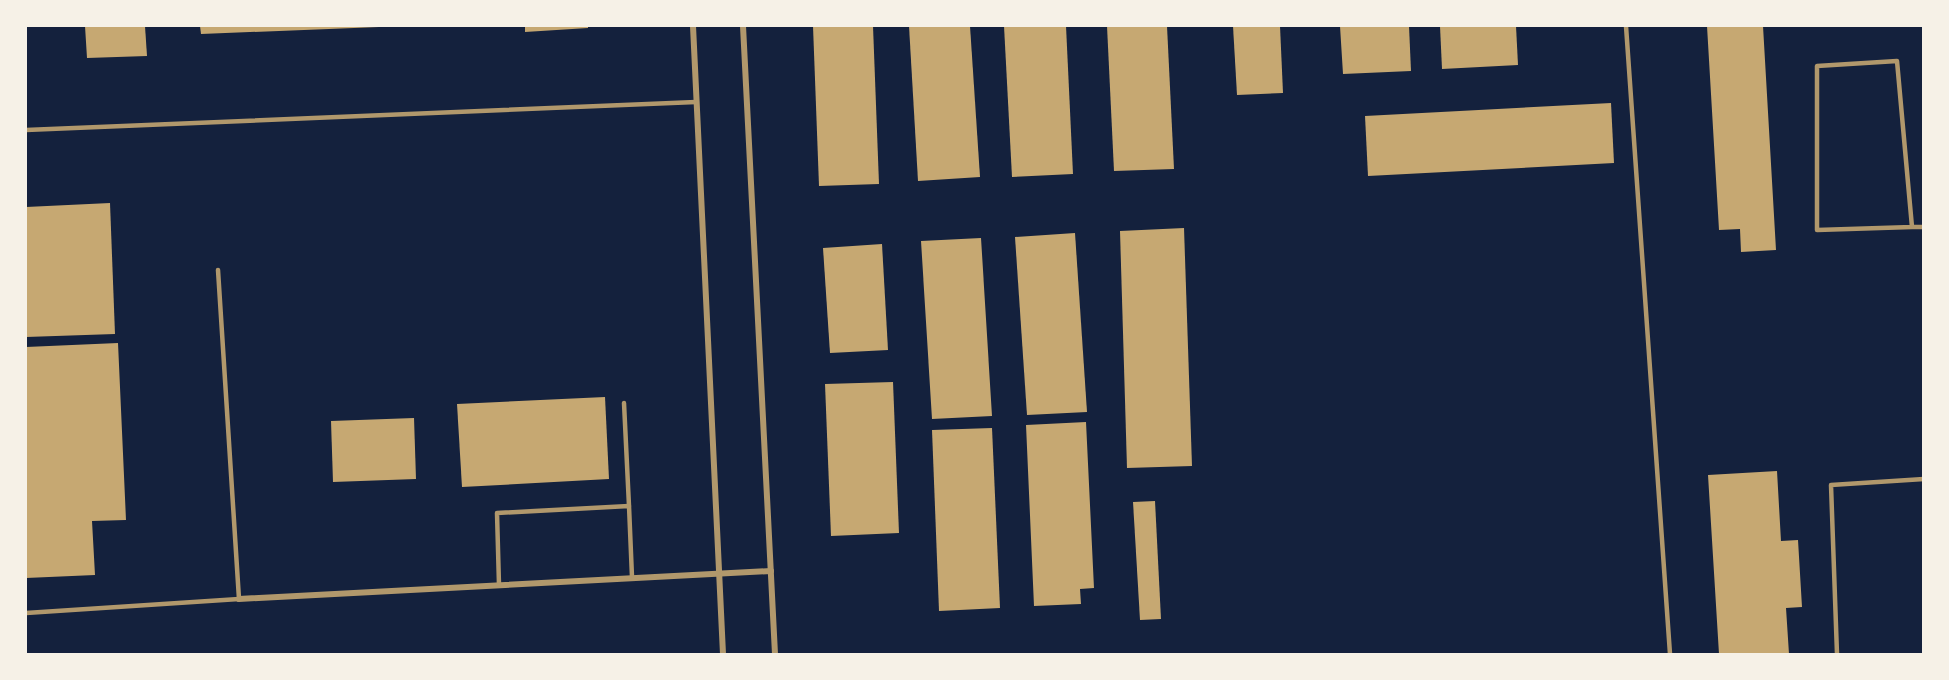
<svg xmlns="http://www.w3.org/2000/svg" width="1949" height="680" font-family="'PT Serif',serif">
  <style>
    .building { fill: #c6a872 }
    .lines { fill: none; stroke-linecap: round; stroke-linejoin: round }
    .service { stroke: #b1986c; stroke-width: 4.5 }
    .minor { stroke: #b1986c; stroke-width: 6 }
  </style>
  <rect width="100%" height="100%" fill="#14213d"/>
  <g class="building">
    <polygon points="85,26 145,26 147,56 87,58"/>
    <polygon points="200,26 379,26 379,27 201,34"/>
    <polygon points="525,26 588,26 588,28 525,32"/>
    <polygon points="813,26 873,26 879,184 819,186"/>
    <polygon points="909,26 970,26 980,177 918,181"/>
    <polygon points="1004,26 1066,26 1073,174 1012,177"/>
    <polygon points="1107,26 1167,26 1174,169 1114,171"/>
    <polygon points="1233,26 1280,26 1283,93 1237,95"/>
    <polygon points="1340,26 1409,26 1411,71 1343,74"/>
    <polygon points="1440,26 1516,26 1518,65 1442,69"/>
    <polygon points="1707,26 1763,26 1776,250 1741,252 1740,229 1719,230"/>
    <polygon points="1611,103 1614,163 1368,176 1365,116"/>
    <polygon points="110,203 115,334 26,337 26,207"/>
    <polygon points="1184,228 1192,466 1127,468 1120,231"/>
    <polygon points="1075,233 1087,412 1027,415 1015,237"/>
    <polygon points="981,238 992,416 932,419 921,241"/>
    <polygon points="882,244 888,350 830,353 823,248"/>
    <polygon points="118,343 126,520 92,521 95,575 26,578 26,347"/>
    <polygon points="893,382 899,533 831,536 825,384"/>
    <polygon points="605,397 609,479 462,487 457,404"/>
    <polygon points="414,418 416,479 333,482 331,421"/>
    <polygon points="1086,422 1094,588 1080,589 1081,604 1034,606 1026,425"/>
    <polygon points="992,428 1000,608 939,611 932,430"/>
    <polygon points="1777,471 1781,541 1798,540 1802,607 1786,608 1789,654 1719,654 1708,475"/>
    <polygon points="1155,501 1161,619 1140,620 1133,502"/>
  </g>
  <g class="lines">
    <g class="service">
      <polyline points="1626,26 1670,654"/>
      <polyline points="26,130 696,102"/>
      <polyline points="1912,227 1897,61 1817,66 1817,230 1912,227 1924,227"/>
      <polyline points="624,403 629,506"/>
      <polyline points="499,585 497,513 629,506 632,577"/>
      <polyline points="26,613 239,599 218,270"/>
      <polyline points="1837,654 1831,485 1924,479"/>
    </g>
    <g class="minor">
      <polyline points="693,26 723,654"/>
      <polyline points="743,26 775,654"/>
      <polyline points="239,599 771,571"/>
    </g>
  </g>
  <rect width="1949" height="680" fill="none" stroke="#f6f1e7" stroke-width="54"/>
</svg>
